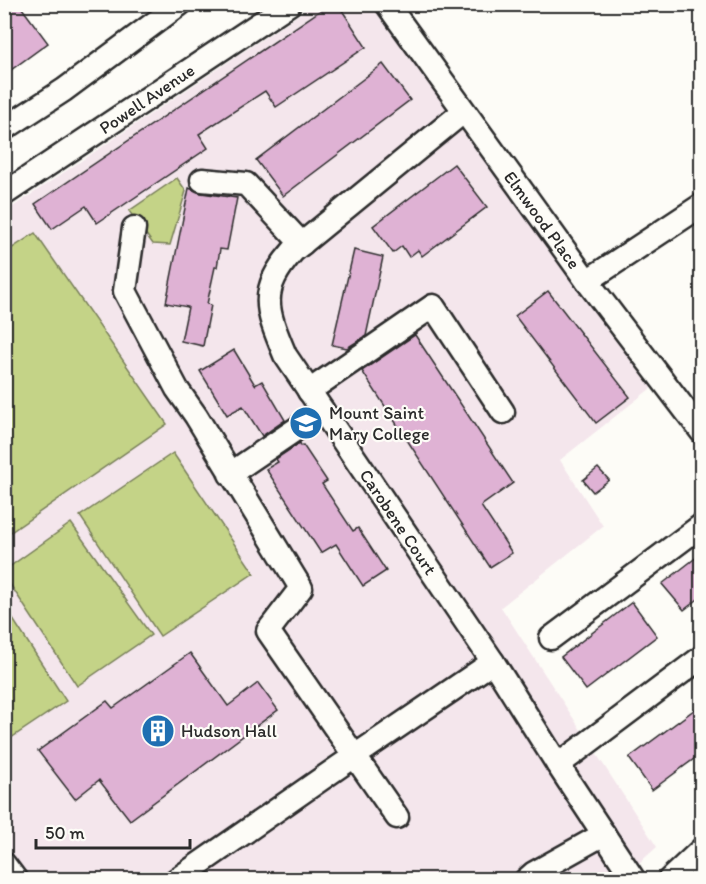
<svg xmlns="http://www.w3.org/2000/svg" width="706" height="884" font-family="Itim,sans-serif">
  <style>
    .built { fill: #f4e6ec }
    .green { fill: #c4d387; stroke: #787f59; stroke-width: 1.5 }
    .building { fill: #dfb2d4; stroke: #2b2b2b; stroke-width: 1.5 }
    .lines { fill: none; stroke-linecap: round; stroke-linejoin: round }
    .minor-casing { stroke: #2b2b2b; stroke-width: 27 }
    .minor { stroke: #fdfcf7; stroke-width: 22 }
    .labels { text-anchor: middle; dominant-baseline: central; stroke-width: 4.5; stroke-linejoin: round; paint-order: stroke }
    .street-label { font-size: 18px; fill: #2b2b2b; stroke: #fdfcf7 }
    .poi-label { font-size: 18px; fill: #2b2b2b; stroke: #fdfcf7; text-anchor: start }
  </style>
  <rect width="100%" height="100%" fill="#fdfcf7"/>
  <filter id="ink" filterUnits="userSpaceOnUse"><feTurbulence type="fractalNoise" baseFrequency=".0167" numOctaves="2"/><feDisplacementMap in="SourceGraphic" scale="12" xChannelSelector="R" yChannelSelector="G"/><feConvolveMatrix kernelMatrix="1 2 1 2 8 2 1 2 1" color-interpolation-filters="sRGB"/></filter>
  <g filter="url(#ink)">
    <polygon class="built" points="313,5 376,5 655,385 560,460 603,526 501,607 657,847 620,880 5,880 5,212"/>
    <g class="green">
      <polygon points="177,178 186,191 170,245 153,244 129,211"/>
      <polygon points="35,233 167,424 5,536 5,253"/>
      <polygon points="173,453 254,573 160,636 80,516"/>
      <polygon points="71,523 151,635 77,686 4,575 5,570"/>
      <polygon points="5,607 66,701 5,742 4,742"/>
    </g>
    <g class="building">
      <polygon points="4,4 19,4 48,43 4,75"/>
      <polygon points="330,4 338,4 366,47 276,107 265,91 199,134 208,148 97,223 86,206 52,229 35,204"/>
      <polygon points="383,64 410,100 283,196 256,160"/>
      <polygon points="454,164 487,207 422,256 418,250 409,257 402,246 393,253 373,226"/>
      <polygon points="189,188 201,193 237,198 227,250 220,249 217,267 215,267 207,304 211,305 203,346 181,341 188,307 166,303"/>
      <polygon points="354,250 383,257 366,336 347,348 332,345"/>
      <polygon points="548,291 630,397 596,423 515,316"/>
      <polygon points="415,335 513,483 481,506 512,553 490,567 362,371"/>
      <polygon points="234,350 255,385 262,381 285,420 262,436 243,406 227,415 200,371"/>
      <polygon points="300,443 301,446 303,445 327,481 322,484 353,531 358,528 386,571 363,586 336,544 321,553 266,469 278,462 276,459"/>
      <polygon points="598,468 609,480 593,492 583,480"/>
      <polygon points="702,553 702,596 684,610 662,584"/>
      <polygon points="632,602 657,636 586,690 561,657"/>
      <polygon points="190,653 228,706 258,683 278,710 130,820 99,780 75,799 38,751 107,701 113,708"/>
      <polygon points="702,704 702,753 652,790 629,758"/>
    </g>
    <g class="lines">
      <g class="minor-casing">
        <g id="minor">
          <polyline points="387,4 587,281 702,432"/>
          <path d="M463 112 293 251C258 291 266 309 285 355L493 662 558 765 634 880"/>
          <polyline points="4,129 64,90 180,4"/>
          <polyline points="202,180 246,184 302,244"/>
          <polyline points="4,194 289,4"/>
          <polyline points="134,228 125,291 177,389 196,416 301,588 268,631 397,817"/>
          <polyline points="587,281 702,205"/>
          <polyline points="309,391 433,306 503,412"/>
          <polyline points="230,474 323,411"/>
          <polyline points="551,638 702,525"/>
          <polyline points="558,765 702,657"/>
          <polyline points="4,864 16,880"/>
          <polyline points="176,880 340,766 493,662"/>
          <polyline points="526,880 534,873 604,834"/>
          <polyline points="669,880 702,849"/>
        </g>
      </g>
      <use href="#minor" class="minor"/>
    </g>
  </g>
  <defs>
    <g id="university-disc" transform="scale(1.725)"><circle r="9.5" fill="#1f6fb2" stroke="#fdfcf7"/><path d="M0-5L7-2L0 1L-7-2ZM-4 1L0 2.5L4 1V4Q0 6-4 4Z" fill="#fff"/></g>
    <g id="building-disc" transform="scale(1.725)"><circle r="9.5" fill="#1f6fb2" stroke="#fdfcf7"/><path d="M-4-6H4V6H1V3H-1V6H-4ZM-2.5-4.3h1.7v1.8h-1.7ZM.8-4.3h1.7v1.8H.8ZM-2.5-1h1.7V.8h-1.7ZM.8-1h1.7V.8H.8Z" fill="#fff"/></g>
  </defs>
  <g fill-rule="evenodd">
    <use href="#university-disc" x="306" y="423"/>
    <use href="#building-disc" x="158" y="731"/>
  </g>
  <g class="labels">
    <g class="street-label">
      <text transform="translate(147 99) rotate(-34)">Powell Avenue</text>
      <text transform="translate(542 220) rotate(54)">Elmwood Place</text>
      <text transform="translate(398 522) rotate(56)">Carobene Court</text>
    </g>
    <g class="poi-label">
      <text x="329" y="413">Mount Saint<tspan x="329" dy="21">Mary College</tspan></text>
      <text x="181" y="731">Hudson Hall</text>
    </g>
  </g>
  <rect width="706" height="884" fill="none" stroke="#fdfcf7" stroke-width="24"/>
  <rect x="12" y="12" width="682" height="860" fill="none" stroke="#2b2b2b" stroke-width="2" filter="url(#ink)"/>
  <path d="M36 839v9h154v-9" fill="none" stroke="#2b2b2b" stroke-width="3"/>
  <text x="45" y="839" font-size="18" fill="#2b2b2b" stroke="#fdfcf7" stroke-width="4.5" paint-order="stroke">50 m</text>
</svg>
